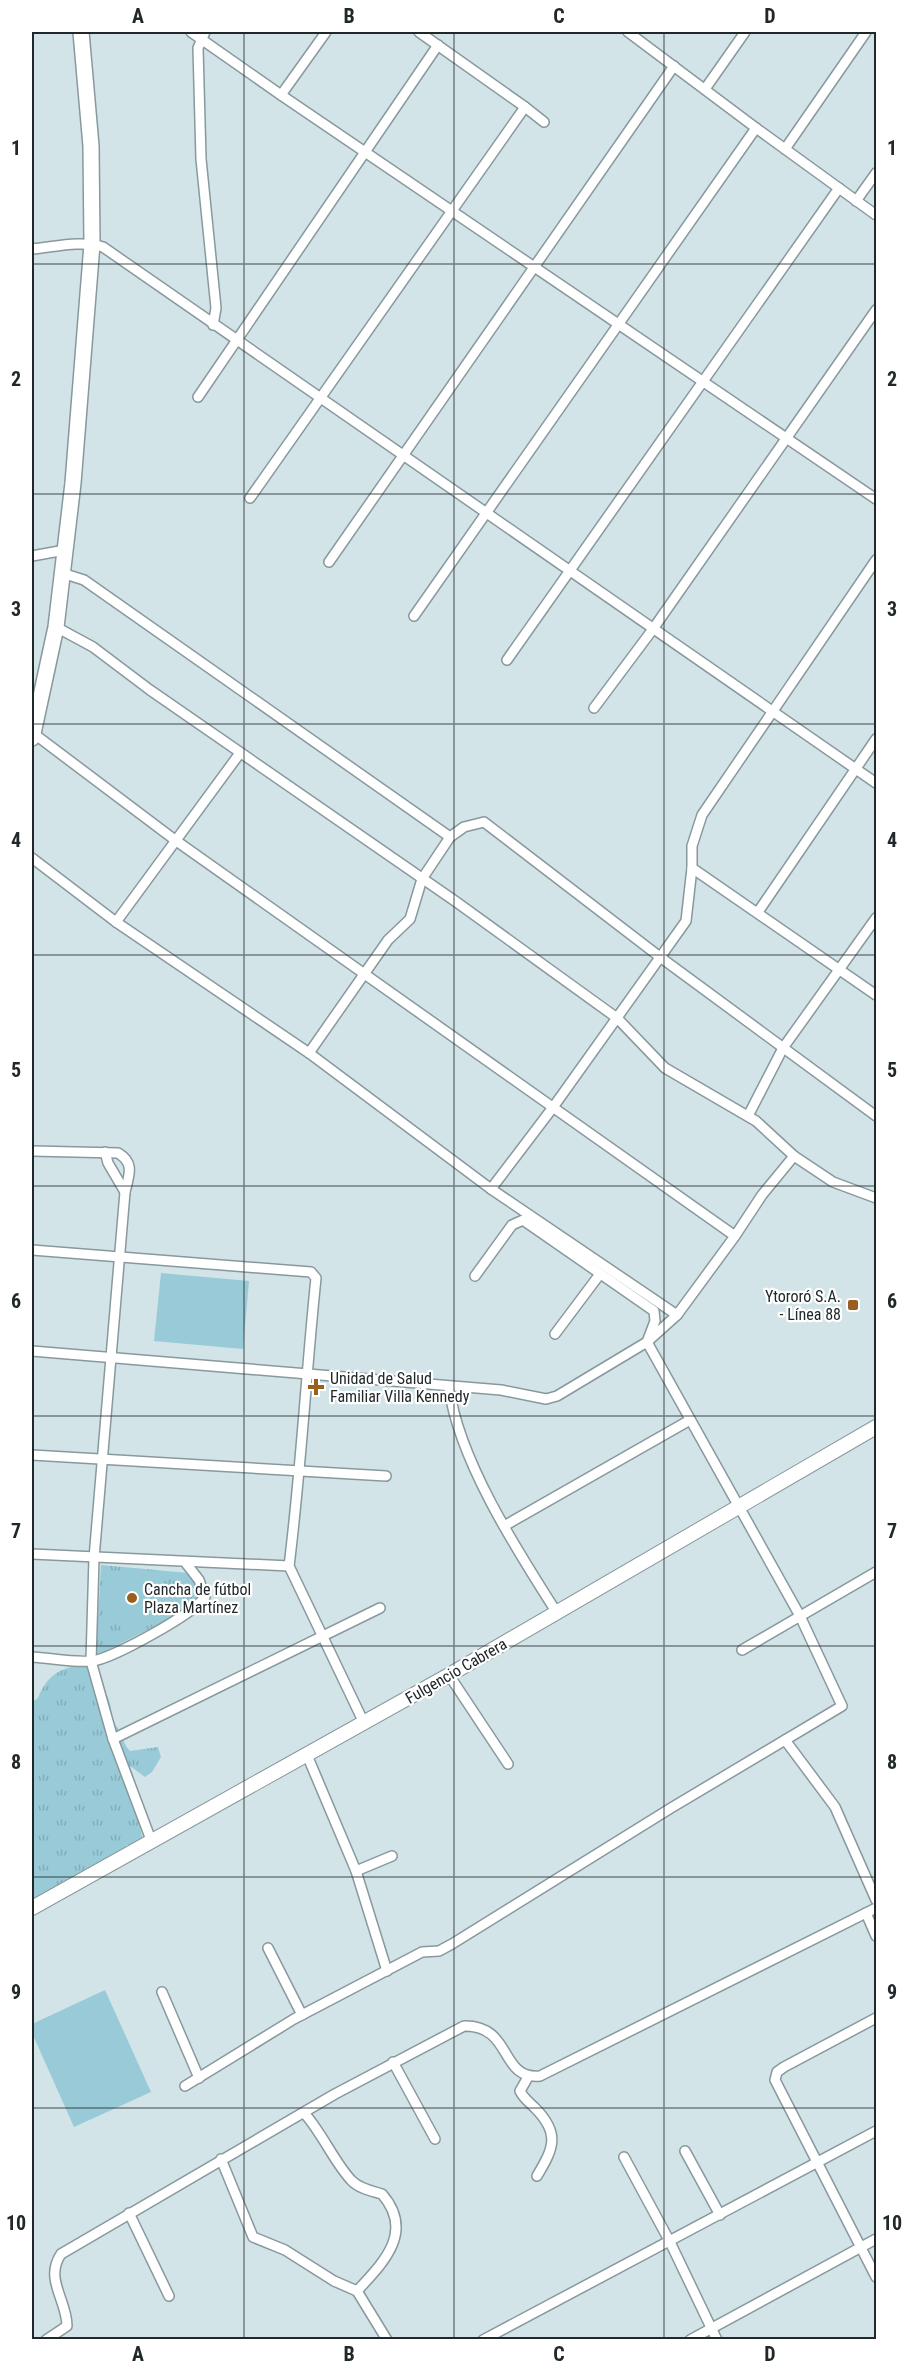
<svg xmlns="http://www.w3.org/2000/svg" width="908" height="2371" font-family="'Roboto Condensed',sans-serif">
  <style>
    .park { fill: url(#park-tufts) }
    .pitch { fill: #98cbd7 }
    .lines { fill: none; stroke-linecap: round; stroke-linejoin: round }
    .street-casing { stroke: #88999d; stroke-width: 12 }
    .secondary-casing { stroke: #88999d; stroke-width: 16 }
    .primary-casing { stroke: #88999d; stroke-width: 18 }
    .street { stroke: #fff; stroke-width: 9 }
    .secondary { stroke: #fff; stroke-width: 14 }
    .primary { stroke: #fff; stroke-width: 15 }
    .grid { fill: none; stroke: #21282a; stroke-width: 1.5; stroke-opacity: 0.55 }
    .poi-dot { fill: #9a5f1e; stroke: #fff; stroke-width: 2 }
    .labels { text-anchor: middle; dominant-baseline: central; stroke-width: 4.5; stroke-linejoin: round; paint-order: stroke }
    .poi-label { font-size: 16px; fill: #21282a; stroke: #fff; text-anchor: start }
    .street-label { font-size: 16px; fill: #21282a; stroke: #fff }
    .neatline { fill: none; stroke: #21282a; stroke-width: 2 }
    .grid-label { font-size: 20px; text-anchor: middle; font-weight: bold; fill: #21282a }
  </style>
  <defs>
    <pattern id="park-tufts" width="24" height="20" patternUnits="userSpaceOnUse" patternTransform="scale(1.5)"><rect width="24" height="20" fill="#98cbd7"/><path d="M3 7l-1-3M5 7V3M7 7l1-3M15 17l-1-3M17 17v-4M19 17l1-3" fill="none" stroke="#83aeb9"/></pattern>
  </defs>
  <rect width="100%" height="100%" fill="#d2e4e8"/>
  <g class="park">
    <polygon points="101,1565 189,1573 196,1583 200,1598 167,1620 96,1656"/>
    <path d="M97 1664C99 1685 115 1701 111 1721L118 1728V1733C124 1739 124 1745 130 1751L158 1747 161 1757 152 1772 145 1777 130 1766 142 1802 136 1811 143 1840 136 1846 126 1845 127 1859 66 1881 32 1914V1702L38 1698C49 1669 69 1665 97 1664Z"/>
  </g>
  <g class="pitch">
    <polygon points="161,1273 249,1281 243,1349 154,1341"/>
    <polygon points="107,1571 157,1575 159,1620 106,1624"/>
    <polygon points="105,1990 151,2092 74,2127 32,2033 32,2024"/>
  </g>
  <g class="lines">
    <g class="street-casing">
      <g id="street">
        <polyline points="191,32 281,95 876,499"/>
        <polyline points="205,32 198,48 201,159 216,308 213,325"/>
        <polyline points="419,32 525,107"/>
        <polyline points="628,32 756,128 876,215"/>
        <polyline points="705,89 745,32"/>
        <polyline points="281,95 326,32"/>
        <polyline points="785,149 866,32"/>
        <polyline points="856,201 876,173"/>
        <path d="M32 249C55 247 80 240 103 247L876 783"/>
        <polyline points="198,397 438,45"/>
        <polyline points="250,498 525,107 544,122"/>
        <polyline points="32,556 65,550"/>
        <polyline points="876,560 702,815 692,846 692,868 876,995"/>
        <polyline points="329,562 674,66"/>
        <polyline points="62,573 84,580 450,837"/>
        <polyline points="414,616 756,128"/>
        <polyline points="56,627 93,647 150,690 455,901 617,1018 665,1068 756,1121 794,1156"/>
        <polyline points="507,660 839,188"/>
        <polyline points="594,708 653,629 876,310"/>
        <polyline points="32,858 116,922 309,1053 491,1189 677,1315"/>
        <polyline points="758,912 876,739"/>
        <polyline points="116,922 240,753"/>
        <polyline points="309,1053 388,940 410,919 422,879 450,837 464,827 484,822 660,957 876,1116"/>
        <polyline points="748,1116 783,1048 876,918"/>
        <path d="M32 1151 118 1153C135 1163 129 1175 125 1192L94 1558 91 1661 113 1739 151 1840"/>
        <polyline points="105,1152 108,1163 125,1192"/>
        <polyline points="491,1189 554,1106 686,921 692,868"/>
        <polyline points="735,1236 762,1195 794,1156 833,1182 876,1198"/>
        <path d="M32 1250 311 1272 316 1278C306 1374 301 1470 289 1566L32 1554"/>
        <polyline points="555,1334 600,1274"/>
        <polyline points="32,1351 501,1390 546,1399 557,1396 647,1342 677,1315 735,1236 175,840 33,733"/>
        <path d="M449 1387C458 1459 518 1552 557 1613"/>
        <polyline points="32,1455 386,1476"/>
        <polyline points="504,1526 690,1420"/>
        <polyline points="289,1566 364,1723"/>
        <polyline points="742,1650 876,1572"/>
        <path d="M32 1657C51 1658 73 1663 92 1661 112 1659 195 1613 205 1597L199 1580 185 1562"/>
        <polyline points="449,1675 508,1764"/>
        <polyline points="113,1739 380,1608"/>
        <polyline points="785,1740 835,1807 876,1900"/>
        <polyline points="307,1755 356,1871 387,1971"/>
        <polyline points="356,1871 392,1856"/>
        <polyline points="866,1913 876,1936"/>
        <polyline points="268,1948 302,2015"/>
        <polyline points="162,1992 199,2078"/>
        <polyline points="876,2018 784,2067 777,2072 775,2080 876,2277"/>
        <polyline points="393,2062 435,2139"/>
        <path d="M528 2077 520 2091C524 2099 529 2102 535 2108 561 2134 553 2149 537 2176"/>
        <polyline points="185,2086 294,2019 422,1952 439,1951 452,1944 671,1808 842,1706 800,1616 647,1342 655,1321 654,1311 523,1220 512,1225 475,1276"/>
        <path d="M305 2114C322 2133 336 2165 352 2181 360 2189 372 2191 382 2194 415 2232 383 2263 357 2291"/>
        <polyline points="685,2151 720,2215"/>
        <polyline points="624,2157 670,2242 717,2340"/>
        <polyline points="221,2159 253,2237 285,2250 334,2281 357,2291 387,2340"/>
        <polyline points="129,2213 169,2296"/>
        <path d="M46 2340 67 2326C67 2300 44 2279 61 2254L335 2094 464 2026C513 2025 499 2080 540 2076L876 1908"/>
        <polyline points="483,2340 876,2131"/>
        <polyline points="690,2340 876,2239"/>
      </g>
    </g>
    <g class="secondary-casing">
      <polyline id="secondary" points="32,1908 449,1675 876,1427"/>
    </g>
    <g class="primary-casing">
      <polyline id="primary" points="32,738 56,627 73,483 92,244 91,146 81,32"/>
    </g>
    <use href="#street" class="street"/>
    <use href="#secondary" class="secondary"/>
    <use href="#primary" class="primary"/>
  </g>
  <path class="grid" d="M244 32V2340M454 32V2340M664 32V2340M32 264H876M32 494H876M32 724H876M32 955H876M32 1186H876M32 1416H876M32 1646H876M32 1877H876M32 2108H876"/>
  <g class="poi-dot">
    <rect x="847" y="1299" width="12" height="12" rx="3"/>
    <path d="M313 1378h6v6h6v6h-6v6h-6v-6h-6v-6h6z"/>
    <circle cx="132" cy="1598" r="6"/>
  </g>
  <g class="labels">
    <g class="poi-label">
      <text x="841" y="1296" text-anchor="end">Ytororó S.A.<tspan x="841" dy="18">- Línea 88</tspan></text>
      <text x="330" y="1378">Unidad de Salud<tspan x="330" dy="18">Familiar Villa Kennedy</tspan></text>
      <text x="144" y="1589">Cancha de fútbol<tspan x="144" dy="18">Plaza Martínez</tspan></text>
    </g>
    <g class="street-label">
      <text transform="translate(456 1671) rotate(-30)">Fulgencio Cabrera</text>
    </g>
  </g>
  <rect width="908" height="2371" fill="none" stroke="#ffffff" stroke-width="66"/>
  <rect x="33" y="33" width="842" height="2305" class="neatline"/>
  <g class="grid-label">
    <text x="138" y="23">A</text>
    <text x="349" y="23">B</text>
    <text x="559" y="23">C</text>
    <text x="770" y="23">D</text>
    <text x="16" y="155">1</text>
    <text x="892" y="155">1</text>
    <text x="16" y="386">2</text>
    <text x="892" y="386">2</text>
    <text x="16" y="616">3</text>
    <text x="892" y="616">3</text>
    <text x="16" y="847">4</text>
    <text x="892" y="847">4</text>
    <text x="16" y="1077">5</text>
    <text x="892" y="1077">5</text>
    <text x="16" y="1308">6</text>
    <text x="892" y="1308">6</text>
    <text x="16" y="1538">7</text>
    <text x="892" y="1538">7</text>
    <text x="16" y="1769">8</text>
    <text x="892" y="1769">8</text>
    <text x="16" y="1999">9</text>
    <text x="892" y="1999">9</text>
    <text x="16" y="2230">10</text>
    <text x="892" y="2230">10</text>
    <text x="138" y="2361">A</text>
    <text x="349" y="2361">B</text>
    <text x="559" y="2361">C</text>
    <text x="770" y="2361">D</text>
  </g>
</svg>
